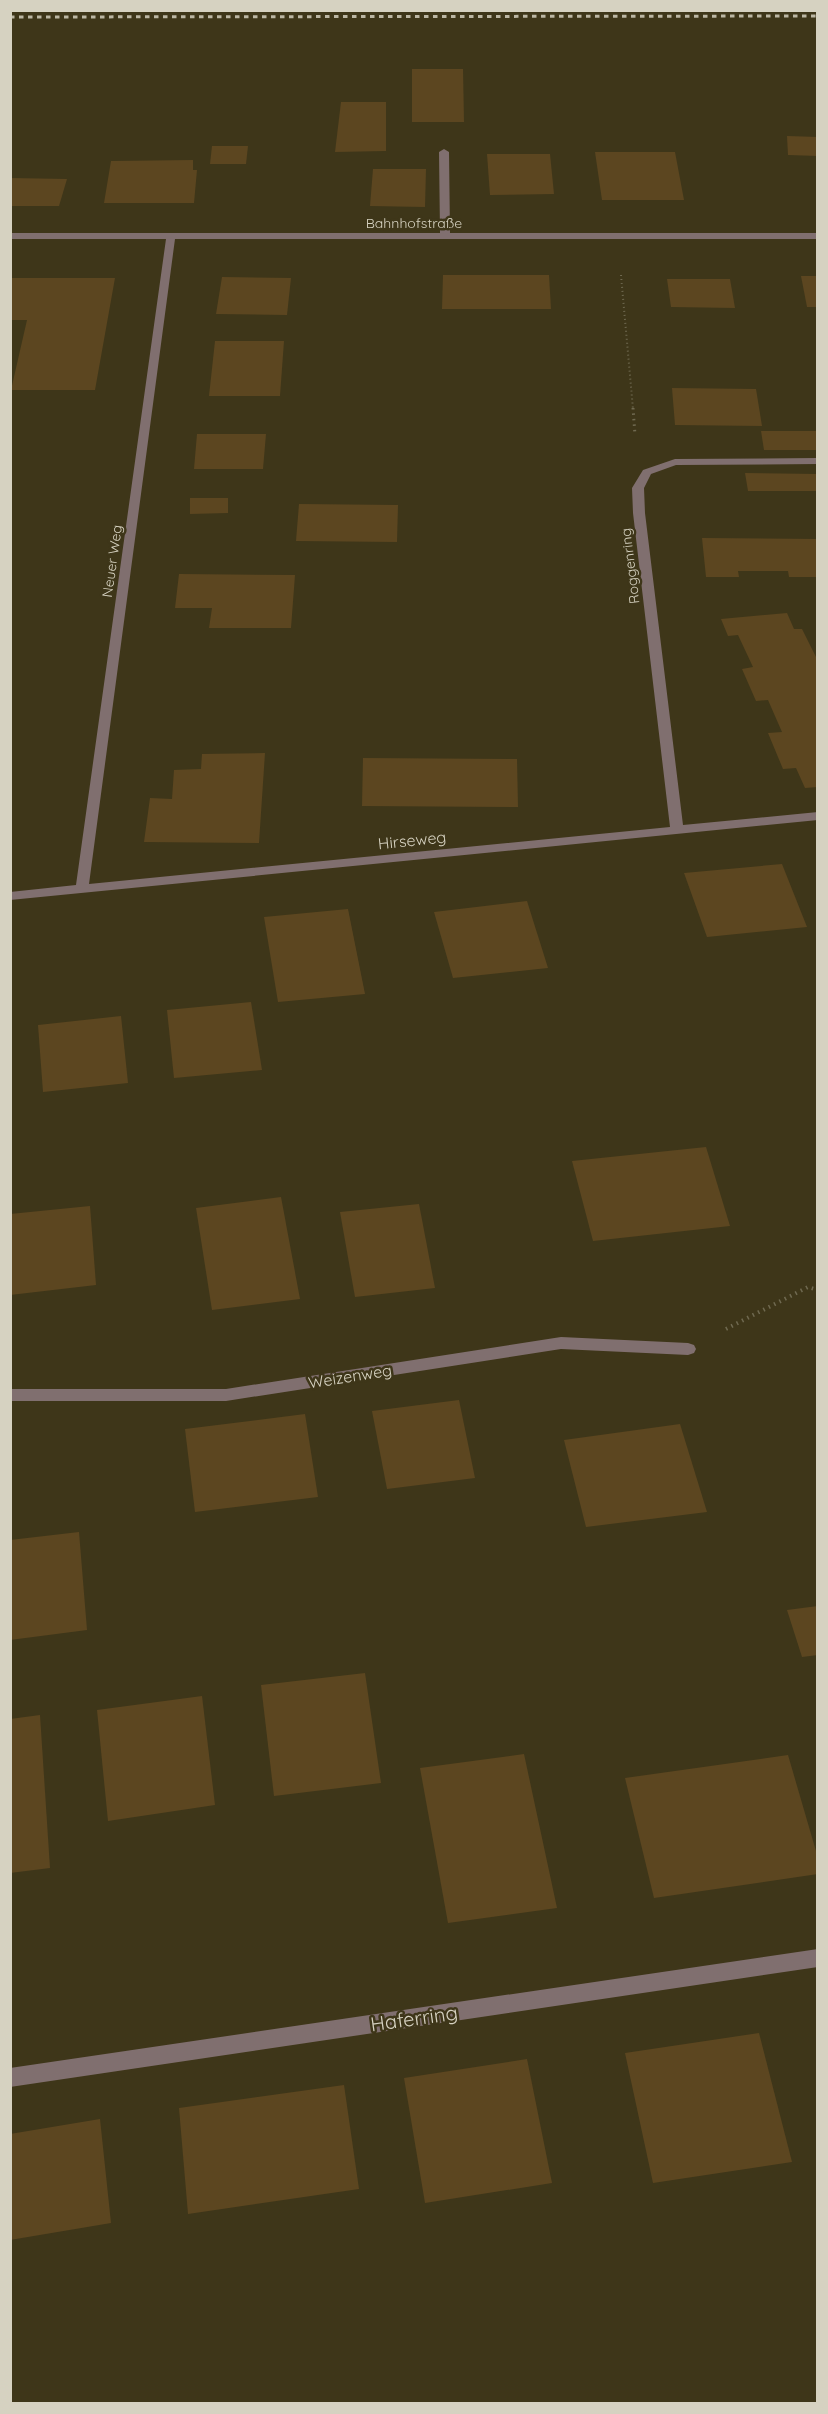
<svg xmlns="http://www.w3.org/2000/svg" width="828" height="2414" font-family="Quicksand,sans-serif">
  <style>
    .building { fill: #5c4620 }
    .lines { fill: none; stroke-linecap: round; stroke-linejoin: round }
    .path-far2 { stroke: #6f6950; stroke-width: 2; stroke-dasharray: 1 3; stroke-linecap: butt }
    .path-far1 { stroke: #6f6950; stroke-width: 3; stroke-dasharray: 1.5 4; stroke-linecap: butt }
    .path { stroke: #6f6950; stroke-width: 4; stroke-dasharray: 1.5 4.5; stroke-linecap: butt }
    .minor { fill: #806f6f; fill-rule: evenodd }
    .rail { stroke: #bcb7a4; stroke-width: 3; stroke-dasharray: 4.5 4.5; stroke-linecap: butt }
    .labels { text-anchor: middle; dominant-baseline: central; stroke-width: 5; stroke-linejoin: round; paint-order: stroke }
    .far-street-label { font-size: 14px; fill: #d6d2c1; stroke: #3e3619 }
    .street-label { font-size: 16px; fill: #d6d2c1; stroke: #3e3619 }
    .near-street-label { font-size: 20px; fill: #d6d2c1; stroke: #3e3619 }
  </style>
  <rect width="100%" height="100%" fill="#3e3619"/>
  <g class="building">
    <polygon points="412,69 463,69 464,122 412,122"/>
    <polygon points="341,102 386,102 386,151 335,152"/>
    <polygon points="787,136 818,137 818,156 788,155"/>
    <polygon points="212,146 248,146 246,164 210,164"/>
    <polygon points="595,152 675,152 684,200 602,200"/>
    <polygon points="487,154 550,154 554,194 490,195"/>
    <polygon points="193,160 193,170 197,170 194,203 104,203 111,161"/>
    <polygon points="373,169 426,169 425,207 370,206"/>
    <polygon points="10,178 67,179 59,206 10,206"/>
    <polygon points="443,275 549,275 551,309 442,309"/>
    <polygon points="801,276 818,276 818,307 807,307"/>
    <polygon points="222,277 291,278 287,315 216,314"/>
    <polygon points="10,278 115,278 95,390 11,390 27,320 10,320"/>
    <polygon points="667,279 730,279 735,308 671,307"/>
    <polygon points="215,341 284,341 280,396 209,396"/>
    <polygon points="672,388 756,389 762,426 675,425"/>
    <polygon points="761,431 818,431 818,450 764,450"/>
    <polygon points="197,434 266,434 263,469 194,469"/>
    <polygon points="745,473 818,474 818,491 748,491"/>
    <polygon points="190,498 228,498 228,513 190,514"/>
    <polygon points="299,504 398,505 397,542 296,541"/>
    <polygon points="702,538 818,539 818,577 789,577 788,571 738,571 739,577 706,577"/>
    <polygon points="179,574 295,575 291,628 209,628 212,608 175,608"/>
    <polygon points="787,613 794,629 802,629 818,661 818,787 805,788 796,768 783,769 768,733 782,732 768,700 756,701 742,669 753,667 738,635 728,636 721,619"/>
    <polygon points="265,753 259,843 144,842 150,798 172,799 174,770 201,769 202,754"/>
    <polygon points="363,758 517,759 518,807 362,806"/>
    <polygon points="782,864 807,927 707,937 684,873"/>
    <polygon points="527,901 548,968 453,978 434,912"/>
    <polygon points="348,909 365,994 278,1002 264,917"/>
    <polygon points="251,1002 262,1070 174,1078 167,1010"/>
    <polygon points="121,1016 128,1083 43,1092 38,1025"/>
    <polygon points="706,1147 730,1226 593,1241 572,1161"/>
    <polygon points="281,1197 300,1299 212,1310 196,1208"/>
    <polygon points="419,1204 435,1288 355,1297 340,1212"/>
    <polygon points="90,1206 96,1285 10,1295 10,1214"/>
    <polygon points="459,1400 475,1478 387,1489 372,1411"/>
    <polygon points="305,1414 318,1497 195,1512 185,1429"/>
    <polygon points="680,1424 707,1512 586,1527 564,1440"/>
    <polygon points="79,1532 87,1630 10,1640 10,1540"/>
    <polygon points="818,1606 818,1655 802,1657 787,1610"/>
    <polygon points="365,1673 381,1783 274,1796 261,1685"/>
    <polygon points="202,1696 215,1805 108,1821 97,1710"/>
    <polygon points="40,1715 50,1868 10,1873 10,1719"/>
    <polygon points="524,1754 557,1908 448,1923 420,1768"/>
    <polygon points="788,1755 818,1858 818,1874 654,1898 625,1778"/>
    <polygon points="759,2033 792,2162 653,2183 625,2053"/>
    <polygon points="527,2059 552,2183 425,2203 404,2078"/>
    <polygon points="344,2085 359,2189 188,2214 179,2108"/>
    <polygon points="100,2119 111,2223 10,2240 10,2134"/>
  </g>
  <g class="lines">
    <polyline class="path-far2" points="621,275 633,409"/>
    <polyline class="path-far1" points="633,408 635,435"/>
    <polyline class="path" points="726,1329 808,1287 818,1290"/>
    <g class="minor">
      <polygon points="444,149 449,152 450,233 818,233 818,239 175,239 89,884 670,827 633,513 632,488 643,470 675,459 818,458 818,464 676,465 651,474 644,488 645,513 683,825 818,812 818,820 10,900 10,892 76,885 166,239 10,239 10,233 440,233 439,152"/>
      <polygon points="561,1337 688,1343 694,1345 696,1349 694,1353 688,1355 561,1349 226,1401 10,1401 10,1389 226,1389"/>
      <polygon points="818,1949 818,1967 10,2087 10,2068"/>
    </g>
    <polyline class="rail" points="10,17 818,16"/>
  </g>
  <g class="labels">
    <g class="far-street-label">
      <text x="414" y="223">Bahnhofstraße</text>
      <text transform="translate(112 561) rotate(-82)">Neuer Weg</text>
      <text transform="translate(630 566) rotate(-97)">Roggenring</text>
    </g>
    <g class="street-label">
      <text transform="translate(412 840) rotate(-6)">Hirseweg</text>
      <text transform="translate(350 1376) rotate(-9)">Weizenweg</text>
    </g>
    <g class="near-street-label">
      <text transform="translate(414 2018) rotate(-8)">Haferring</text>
    </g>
  </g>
  <rect width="828" height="2414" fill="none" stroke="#d6d2c1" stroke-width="24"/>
</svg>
